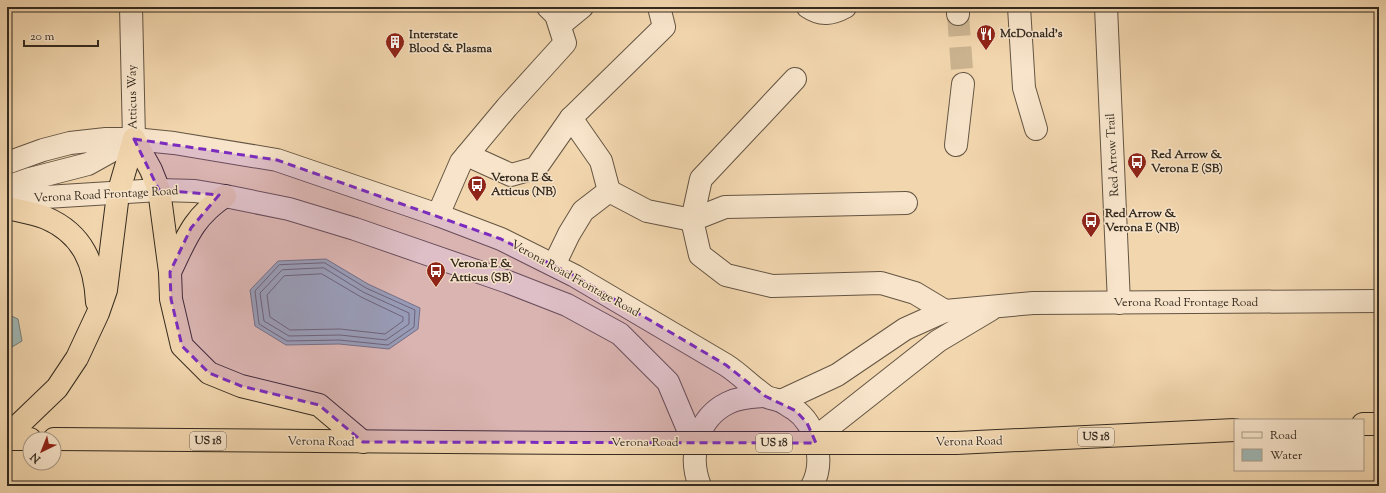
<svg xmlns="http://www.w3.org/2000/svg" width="1386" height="493" font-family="'Sorts Mill Goudy',serif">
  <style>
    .water { fill: #9fb7b5; stroke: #747f79 }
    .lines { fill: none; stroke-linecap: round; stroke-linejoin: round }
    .shore { stroke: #6a706a; stroke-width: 1 }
    .minor-tunnel { stroke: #ccb491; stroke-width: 22; stroke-dasharray: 22 11; stroke-linecap: butt }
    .minor-casing { stroke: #645543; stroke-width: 24 }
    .highway-casing { stroke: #342a1f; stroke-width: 24 }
    .minor { stroke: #f7e4ca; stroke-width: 22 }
    .highway { stroke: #f2d6ae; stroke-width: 22 }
    .highway-bridge-casing { stroke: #342a1f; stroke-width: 24; stroke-linecap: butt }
    .highway-bridge { stroke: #f2d6ae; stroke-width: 22 }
    .marked { fill: #7b2cbf; fill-opacity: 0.2; stroke: #7b2cbf; stroke-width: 3; stroke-dasharray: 8 5; stroke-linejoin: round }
    .labels { text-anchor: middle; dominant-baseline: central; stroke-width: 3; stroke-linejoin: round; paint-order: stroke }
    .shield { fill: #f7e4ca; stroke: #6e6252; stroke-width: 1 }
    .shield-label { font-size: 11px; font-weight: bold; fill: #342a1f }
    .poi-label { font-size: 12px; font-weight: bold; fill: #342a1f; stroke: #f7e4ca; text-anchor: start }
    .street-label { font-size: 12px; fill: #342a1f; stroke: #f7e4ca }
  </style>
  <rect width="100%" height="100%" fill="#f2d6ae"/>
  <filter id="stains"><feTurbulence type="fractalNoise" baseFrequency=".005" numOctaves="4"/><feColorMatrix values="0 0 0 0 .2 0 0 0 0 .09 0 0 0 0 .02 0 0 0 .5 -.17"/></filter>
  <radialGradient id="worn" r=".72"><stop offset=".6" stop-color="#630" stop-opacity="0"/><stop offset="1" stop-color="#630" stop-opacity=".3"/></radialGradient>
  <g class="water">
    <polygon points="326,259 368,284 420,308 418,329 389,349 339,344 286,345 255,326 250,290 278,261"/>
    <polygon points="7,314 18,319 22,341 7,350"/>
  </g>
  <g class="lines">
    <g class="shore">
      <polygon points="325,263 366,288 415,310 414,327 388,345 339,340 287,341 259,324 255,291 279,265"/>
      <polygon points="324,268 363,292 409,313 409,324 386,340 340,335 289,336 264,321 260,293 282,270"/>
      <polygon points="322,274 361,297 403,317 403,321 385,334 340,329 290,330 270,317 267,295 284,276"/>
    </g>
    <polyline class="minor-tunnel" points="958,14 963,84"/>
    <g class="minor-casing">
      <g id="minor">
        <polyline points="131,7 134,139"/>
        <path d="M808 7C821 16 832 14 845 7"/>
        <polyline points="958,7 958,14"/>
        <polyline points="1019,7 1024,88 1036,129"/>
        <polyline points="1106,7 1119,303"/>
        <polyline points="560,25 582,7"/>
        <polyline points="795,79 701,179 692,220 700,255 726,275 772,286 881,283 915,293 945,311"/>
        <polyline points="571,118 664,27 659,7"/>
        <polyline points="956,145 963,84"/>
        <polyline points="467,155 511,175 536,168 571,118 601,161 609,191"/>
        <path d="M7 163 43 150 70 143 106 139H134L174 143 277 160 438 215 501 239 575 276 726 365C740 374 751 386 764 395 769 399 776 399 781 401 785 403 790 407 794 409 817 425 825 462 812 486"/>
        <polyline points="7,187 30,179 88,164 133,139"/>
        <polyline points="7,204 46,197 159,190 195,191 225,196 289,209 355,229 508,282 567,305 620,334 668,382 695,446"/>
        <polyline points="438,215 461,162 507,107 565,43 556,15 548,7"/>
        <polyline points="554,265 569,234 583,211 609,191 647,211 692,220 725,207 906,203"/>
        <polyline points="781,401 837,375 905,329 945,311 1033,303 1379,301"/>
        <polyline points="815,438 938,341 990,310"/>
        <path d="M700 486C688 456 697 418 728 403 740 397 752 397 765 396"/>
      </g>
    </g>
    <g class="highway-casing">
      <g id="highway">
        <polyline points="134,139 151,170 159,190 170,272 171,299 182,346 209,373 241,386 319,405 363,442"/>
        <path d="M7 208C20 211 34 213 46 218 83 234 95 264 97 302"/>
        <path d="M170 272C186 239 193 217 225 196"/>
        <polyline points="1363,424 1379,424"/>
        <polyline points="7,436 57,388 77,358 98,313 106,290 118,194 134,139"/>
        <polyline points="7,439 30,439"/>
        <polyline points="54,439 592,443"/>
        <polyline points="956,443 1235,430"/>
      </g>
    </g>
    <use href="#minor" class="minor"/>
    <use href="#highway" class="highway"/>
    <g class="highway-bridge-casing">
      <polyline id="highway-bridge" points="592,443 956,443"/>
    </g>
    <use href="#highway-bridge" class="highway-bridge"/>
  </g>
  <path class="marked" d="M134 139 277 160 501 239 575 276 726 365 765 396 796 411 807 423 816 443 363 442 319 405 241 386 209 373 182 346 171 299 170 272 191 228 219 195 159 190Z"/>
  <defs>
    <g id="restaurant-pin" transform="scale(1)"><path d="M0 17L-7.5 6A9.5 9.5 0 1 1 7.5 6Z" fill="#8f2418" stroke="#f7e4ca"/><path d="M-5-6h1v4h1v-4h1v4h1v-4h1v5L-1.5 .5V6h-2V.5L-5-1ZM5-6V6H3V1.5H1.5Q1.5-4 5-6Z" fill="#fff"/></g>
    <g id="building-pin" transform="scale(1)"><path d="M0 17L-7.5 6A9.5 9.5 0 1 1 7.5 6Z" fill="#8f2418" stroke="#f7e4ca"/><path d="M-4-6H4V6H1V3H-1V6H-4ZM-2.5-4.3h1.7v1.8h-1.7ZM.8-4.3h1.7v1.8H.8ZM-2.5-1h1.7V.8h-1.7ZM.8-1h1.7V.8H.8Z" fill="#fff"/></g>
    <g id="bus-pin" transform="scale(1)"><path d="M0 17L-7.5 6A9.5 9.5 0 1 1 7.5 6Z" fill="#8f2418" stroke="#f7e4ca"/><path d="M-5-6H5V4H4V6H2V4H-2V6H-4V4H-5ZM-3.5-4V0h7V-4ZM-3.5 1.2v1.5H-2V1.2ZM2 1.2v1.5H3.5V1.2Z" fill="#fff"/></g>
  </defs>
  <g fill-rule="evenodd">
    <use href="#restaurant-pin" x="986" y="34"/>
    <use href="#building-pin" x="395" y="42"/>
    <use href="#bus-pin" x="1137" y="162"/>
    <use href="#bus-pin" x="477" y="185"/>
    <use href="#bus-pin" x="1091" y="221"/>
    <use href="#bus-pin" x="436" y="271"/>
  </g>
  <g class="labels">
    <g class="shield">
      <rect x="1078" y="428" width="36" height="18" rx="3"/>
      <rect x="190" y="432" width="36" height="18" rx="3"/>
      <rect x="756" y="434" width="36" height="18" rx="3"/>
    </g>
    <g class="shield-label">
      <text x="1096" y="437">US 18</text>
      <text x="208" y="441">US 18</text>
      <text x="774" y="443">US 18</text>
    </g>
    <g class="poi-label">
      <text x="1000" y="34">McDonald's</text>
      <text x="409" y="35">Interstate<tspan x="409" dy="14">Blood &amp; Plasma</tspan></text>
      <text x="1151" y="155">Red Arrow &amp;<tspan x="1151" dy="14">Verona E (SB)</tspan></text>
      <text x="491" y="178">Verona E &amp;<tspan x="491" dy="14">Atticus (NB)</tspan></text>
      <text x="1105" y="214">Red Arrow &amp;<tspan x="1105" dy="14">Verona E (NB)</tspan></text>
      <text x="450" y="264">Verona E &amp;<tspan x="450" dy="14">Atticus (SB)</tspan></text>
    </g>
    <g class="street-label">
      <text transform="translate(133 97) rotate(-91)">Atticus Way</text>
      <text transform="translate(1113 155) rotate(-93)">Red Arrow Trail</text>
      <text transform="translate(106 195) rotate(-3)">Verona Road Frontage Road</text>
      <text transform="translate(575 279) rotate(29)">Verona Road Frontage Road</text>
      <text x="1186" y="303">Verona Road Frontage Road</text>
      <text transform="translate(321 442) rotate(1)">Verona Road</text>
      <text transform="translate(969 442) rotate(-1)">Verona Road</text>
      <text x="645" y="443">Verona Road</text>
    </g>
  </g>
  <rect width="1386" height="493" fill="none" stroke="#f2d6ae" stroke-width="24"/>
  <rect x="8" y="8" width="1370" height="477" fill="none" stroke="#342a1f" stroke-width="2"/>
  <rect x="12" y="12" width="1362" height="469" fill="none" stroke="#342a1f"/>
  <rect x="1234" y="419" width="130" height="52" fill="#f7e4ca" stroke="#a99a86"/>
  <rect x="1242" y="432" width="20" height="6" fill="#f7e4ca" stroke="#a99a86"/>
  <text x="1270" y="439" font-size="12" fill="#342a1f">Road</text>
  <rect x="1242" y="449" width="20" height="12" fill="#9fb7b5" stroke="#a99a86"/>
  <text x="1270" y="459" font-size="12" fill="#342a1f">Water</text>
  <g transform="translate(42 451) rotate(223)"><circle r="19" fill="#f7e4ca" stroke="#a99a86"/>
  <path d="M0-3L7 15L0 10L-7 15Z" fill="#8f2418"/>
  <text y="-6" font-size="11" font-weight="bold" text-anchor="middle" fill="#342a1f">N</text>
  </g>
  <path d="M24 40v6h74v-6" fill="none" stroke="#342a1f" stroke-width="2"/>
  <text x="30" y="40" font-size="12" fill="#342a1f" stroke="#f7e4ca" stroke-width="3" paint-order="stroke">20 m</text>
  <rect width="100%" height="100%" filter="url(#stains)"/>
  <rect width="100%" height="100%" fill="url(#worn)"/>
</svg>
